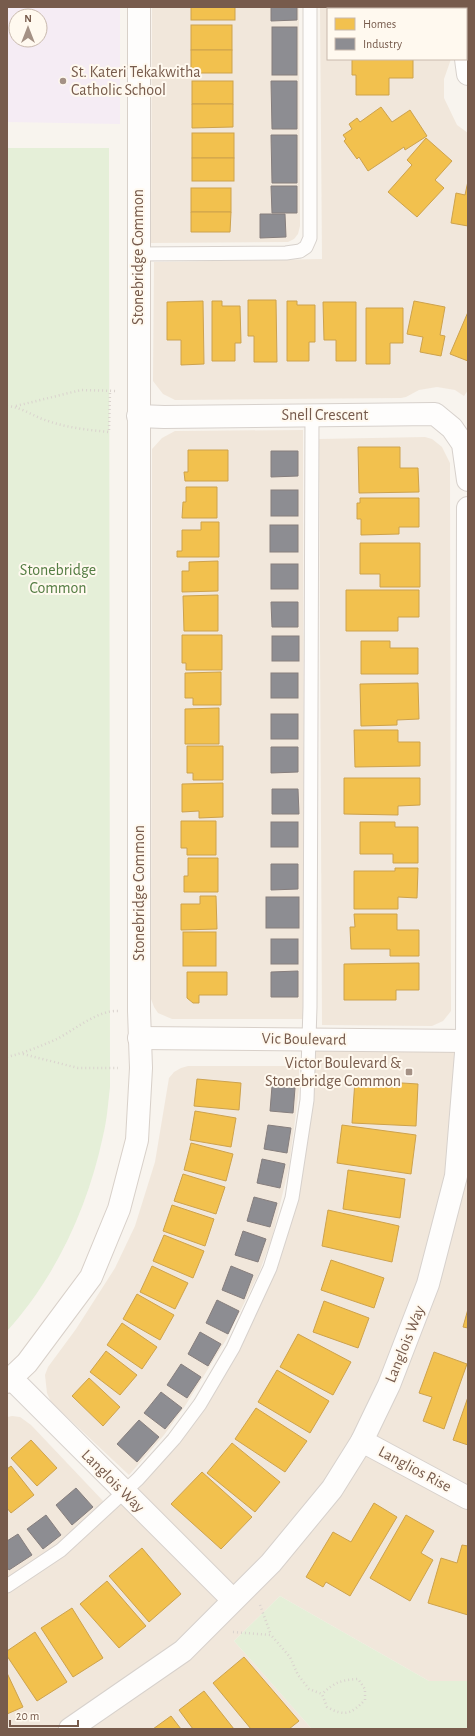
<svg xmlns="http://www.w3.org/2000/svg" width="475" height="1736" font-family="'Alegreya Sans',sans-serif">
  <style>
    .residential { fill: #f1e7db }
    .education { fill: #f5ecf4; fill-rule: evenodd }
    .green { fill: #e5efd8 }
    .homes { fill: #f2c14e; stroke: #cda24d }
    .industry { fill: #8d8d92; stroke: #867e7d }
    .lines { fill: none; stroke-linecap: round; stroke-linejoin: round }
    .lane-casing { stroke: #d7d1cc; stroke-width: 15 }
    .street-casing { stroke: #d7d1cc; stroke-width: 24 }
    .secondary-casing { stroke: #d8d0c9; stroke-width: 24 }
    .path { stroke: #dad3ce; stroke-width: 2.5; stroke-dasharray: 1 3; stroke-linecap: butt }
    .lane { stroke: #fefdfc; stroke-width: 13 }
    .street { stroke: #fefdfc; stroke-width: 22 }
    .secondary { stroke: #fefdfc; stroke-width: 22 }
    .poi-dot { fill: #a49185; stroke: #fff9ef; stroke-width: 1.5 }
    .labels { text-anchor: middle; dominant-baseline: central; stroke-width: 4; stroke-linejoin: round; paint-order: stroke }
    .poi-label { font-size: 16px; fill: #775b4c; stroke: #fff9ef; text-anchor: start }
    .street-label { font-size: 16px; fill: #775b4c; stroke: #fff9ef }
    .park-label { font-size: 16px; fill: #547d43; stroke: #fff9ef }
  </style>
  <rect width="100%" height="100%" fill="#f8f4ee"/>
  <g class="residential">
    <polygon points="152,7 299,7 300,226 298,234 294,239 288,242 151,243"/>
    <polygon points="320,7 453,7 453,9 328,9 328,59 451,59 444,79 444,98 457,125 468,133 468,390 464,396 455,390 437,387 419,390 406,397 401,398 175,400 163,394 153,381 154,262 322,259"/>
    <polygon points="303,430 304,1019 172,1019 158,1013 154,1007 151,999 152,449 162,438 175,431"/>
    <polygon points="425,437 432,439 442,447 450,463 451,1011 443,1021 432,1026 322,1025 319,439"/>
    <polygon points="308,1039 468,1041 468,1681 429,1681 280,1596 234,1641 312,1729 7,1729 7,1586 128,1492 233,1348 292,1198"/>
    <polygon points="188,1066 299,1066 299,1089 289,1167 272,1238 259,1273 226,1340 185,1406 164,1435 129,1475 51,1402 47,1393 45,1375 48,1367 76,1329 115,1268 135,1226 155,1162 169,1078 174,1072 181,1068"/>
    <polygon points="12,1416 20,1417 31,1425 104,1502 73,1534 7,1581 7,1417"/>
  </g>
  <path class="education" d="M7 7H120V124L7 122ZM16 16H40V40H16Z"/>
  <g class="green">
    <path d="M7 148H109L110 1087C108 1104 107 1120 103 1136 88 1207 56 1277 7 1331Z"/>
    <polygon points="280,1596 429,1681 468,1681 468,1729 312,1729 234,1641"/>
  </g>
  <g class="homes">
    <rect x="191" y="7" width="44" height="13"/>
    <rect x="361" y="7" width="41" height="2"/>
    <rect x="191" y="25" width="41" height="25"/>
    <rect x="191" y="50" width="41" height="23"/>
    <polygon points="352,59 413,59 413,78 389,78 389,95 356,95 356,75 352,75"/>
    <rect x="192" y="81" width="41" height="23"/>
    <polygon points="192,104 233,104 233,127 192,128"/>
    <polygon points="381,107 392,122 410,110 427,136 405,150 404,147 368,171 359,157 357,159 344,141 346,139 343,135 352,129 349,124 357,118 360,122"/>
    <rect x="192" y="133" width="42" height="25"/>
    <polygon points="426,138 452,161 435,180 444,188 417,217 388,192 412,165 407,160"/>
    <rect x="192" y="158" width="42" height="23"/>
    <polygon points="468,181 468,226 451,223 456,193 465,195"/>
    <rect x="191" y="188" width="40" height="24"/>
    <polygon points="191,212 231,212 230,232 191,232"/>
    <polygon points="248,300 276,300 277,362 254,362 254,336 248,336"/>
    <polygon points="203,301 204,364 181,365 181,340 167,340 167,302"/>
    <polygon points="212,301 222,301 222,306 240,306 241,343 235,343 235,361 212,361"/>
    <polygon points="287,301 297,301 297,305 315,305 315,342 309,342 309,361 287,361"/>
    <polygon points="414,301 445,307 440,335 445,336 441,356 420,352 423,337 407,334"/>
    <polygon points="323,302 356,302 356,361 336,361 336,340 324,340"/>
    <polygon points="366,308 403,308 403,343 390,343 390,364 366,364"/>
    <polygon points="468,312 468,361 450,354"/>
    <polygon points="358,447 400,447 400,468 418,468 419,492 359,493"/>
    <polygon points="188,450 228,450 228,481 185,481 184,472 188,472"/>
    <polygon points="186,487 217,487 217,518 182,518 183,502 186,502"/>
    <polygon points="360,498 419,498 419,527 399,527 399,534 361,535 361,519 357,519 357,503 360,503"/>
    <polygon points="201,522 219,522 219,557 177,557 177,551 182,551 182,530 201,530"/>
    <polygon points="360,543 420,543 420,587 380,587 380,574 360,574"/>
    <polygon points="218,561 218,591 182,592 182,571 189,571 189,562"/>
    <polygon points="346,590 419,590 419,617 398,617 398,631 346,631"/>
    <polygon points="218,595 218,631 184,631 183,596"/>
    <polygon points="182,635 222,635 222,670 186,670 186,663 182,663"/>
    <polygon points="361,641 390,641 390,648 418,648 418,674 361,674"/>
    <polygon points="221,672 221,705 193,705 193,698 185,698 185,673"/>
    <polygon points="418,683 419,719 397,720 397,725 361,726 360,684"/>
    <polygon points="219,708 219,744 185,744 185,709"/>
    <polygon points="354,730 398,730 398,742 420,742 420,766 355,767"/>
    <polygon points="187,746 223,746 223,780 193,780 193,773 187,773"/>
    <polygon points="344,778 420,778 420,805 398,806 398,815 344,814"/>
    <polygon points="223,783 223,817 199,818 199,811 182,812 182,784"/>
    <polygon points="181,821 216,821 216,855 187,855 187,848 181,848"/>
    <polygon points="360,822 395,822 395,827 418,827 418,863 393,863 393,854 360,854"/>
    <polygon points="188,858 218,858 218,892 184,892 184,876 188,876"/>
    <polygon points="395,868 418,868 417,898 398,897 398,909 354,909 354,871 395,871"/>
    <polygon points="200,896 216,896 217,929 181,930 181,904 200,904"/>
    <polygon points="354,914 397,914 397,930 419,930 419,956 390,956 390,949 351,949 350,927 355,927"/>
    <rect x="183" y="932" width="33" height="34"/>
    <polygon points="419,963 419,990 396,990 396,1000 344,1000 344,964"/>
    <polygon points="187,972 227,972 227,995 199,995 199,1003 193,1003 187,998"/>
    <polygon points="197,1079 241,1083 239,1110 194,1106"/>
    <polygon points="355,1080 418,1084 416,1126 352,1123"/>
    <polygon points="195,1111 236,1118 231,1147 190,1140"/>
    <polygon points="342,1125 416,1135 411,1174 337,1163"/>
    <polygon points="191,1143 233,1154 226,1181 184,1170"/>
    <polygon points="348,1170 405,1179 400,1218 343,1209"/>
    <polygon points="183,1174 225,1187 216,1214 174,1201"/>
    <polygon points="172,1205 214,1219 205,1246 163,1231"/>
    <polygon points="328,1210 399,1226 392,1262 322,1246"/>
    <polygon points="164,1235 204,1251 193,1278 153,1261"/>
    <polygon points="331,1260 384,1278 374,1308 321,1290"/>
    <polygon points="152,1266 188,1283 175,1309 140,1292"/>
    <polygon points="137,1294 174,1315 160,1340 123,1319"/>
    <polygon points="324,1301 369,1318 358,1348 313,1332"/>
    <polygon points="468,1309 468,1328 463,1327"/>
    <polygon points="122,1323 157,1347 142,1369 107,1345"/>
    <polygon points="298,1334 351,1362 333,1395 280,1367"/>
    <polygon points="106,1351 137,1375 120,1395 90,1372"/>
    <polygon points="434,1352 467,1364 444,1429 423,1421 432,1397 419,1393"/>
    <polygon points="277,1370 329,1401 310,1433 258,1402"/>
    <polygon points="89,1378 120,1407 103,1426 72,1396"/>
    <polygon points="468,1397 468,1445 453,1440"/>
    <polygon points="256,1408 307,1441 285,1472 235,1439"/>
    <polygon points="31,1440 57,1468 37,1486 11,1458"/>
    <polygon points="232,1443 280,1482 255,1512 207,1473"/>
    <polygon points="11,1466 34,1495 11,1513 7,1508 7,1469"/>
    <polygon points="202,1472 252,1517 221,1549 171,1504"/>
    <polygon points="374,1503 397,1517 350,1596 326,1582 323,1587 306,1577 333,1532 351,1542"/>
    <polygon points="406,1515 434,1531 421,1553 433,1560 410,1601 370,1578"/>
    <polygon points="462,1545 468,1546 468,1615 428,1603 441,1558 457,1563"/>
    <polygon points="142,1548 181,1594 149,1622 109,1576"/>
    <polygon points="107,1581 146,1626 119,1648 80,1604"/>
    <polygon points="72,1608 103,1658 73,1677 41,1628"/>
    <polygon points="35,1632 67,1682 37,1701 7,1656 7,1651"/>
    <polygon points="244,1657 299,1721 289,1729 251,1729 213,1683"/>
    <polygon points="7,1673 23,1707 7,1714"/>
    <polygon points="204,1691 234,1729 193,1729 179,1710"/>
    <polygon points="171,1716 181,1729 153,1729"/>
  </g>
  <g class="industry">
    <polygon points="271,7 297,7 297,20 271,21"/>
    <rect x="272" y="27" width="25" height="48"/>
    <polygon points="271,81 297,81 297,129 272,129"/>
    <polygon points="271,135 297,135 297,183 272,183"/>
    <polygon points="271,186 297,186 297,213 272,213"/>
    <polygon points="260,214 285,214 286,237 260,238"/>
    <polygon points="271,451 298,451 298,476 271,477"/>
    <rect x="271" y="490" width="27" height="26"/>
    <rect x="270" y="525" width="28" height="27"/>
    <rect x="271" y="564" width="27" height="25"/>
    <polygon points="271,602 298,602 298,627 272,627"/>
    <rect x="272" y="636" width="27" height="25"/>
    <rect x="271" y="673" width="27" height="25"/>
    <rect x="271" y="714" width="27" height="25"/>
    <polygon points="271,747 298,747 298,772 271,773"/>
    <polygon points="272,789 298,789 299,814 272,814"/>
    <rect x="271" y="822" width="27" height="25"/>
    <polygon points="271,864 298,864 298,889 271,890"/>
    <rect x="266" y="897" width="33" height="31"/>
    <rect x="271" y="939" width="27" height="25"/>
    <polygon points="298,971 298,997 271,997 271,972"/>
    <polygon points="272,1086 295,1088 293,1113 270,1111"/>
    <polygon points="268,1125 291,1128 287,1153 264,1149"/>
    <polygon points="262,1159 285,1164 280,1188 257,1183"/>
    <polygon points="254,1197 277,1203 270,1227 247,1221"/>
    <polygon points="243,1231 266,1239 258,1262 235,1255"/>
    <polygon points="231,1266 253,1275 244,1299 222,1290"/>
    <polygon points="217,1300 239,1311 228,1334 206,1323"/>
    <polygon points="200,1332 221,1344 208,1366 188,1354"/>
    <polygon points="181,1364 201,1377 187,1398 167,1385"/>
    <polygon points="161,1392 182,1408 165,1429 144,1413"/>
    <polygon points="139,1420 159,1437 137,1462 117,1444"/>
    <polygon points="76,1488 93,1507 72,1525 56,1505"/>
    <polygon points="46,1515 61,1535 43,1549 27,1529"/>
    <polygon points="18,1534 32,1555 9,1570 7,1567 7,1541"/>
  </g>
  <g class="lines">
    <g class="lane-casing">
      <g id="lane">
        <polyline points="138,254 286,253 300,251 306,247 310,238 310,7"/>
        <polyline points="7,1586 61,1550 138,1479 174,1439 200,1404 233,1348 270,1268 292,1198 307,1100 310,1007 312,415"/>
      </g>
    </g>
    <g class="street-casing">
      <g id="street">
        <polyline points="466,7 466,9"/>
        <polyline points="466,59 468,74"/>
        <polyline points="138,416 164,417 435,414 452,428 463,444 468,480"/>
        <polyline points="11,1378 233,1600"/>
        <polyline points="362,1441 468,1498"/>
        <polyline points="70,1729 183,1651 271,1563 332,1489 362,1441 374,1416 389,1385 428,1284 456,1176 467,1041 468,508"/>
      </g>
    </g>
    <g class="secondary-casing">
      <g id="secondary">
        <polyline points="139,1038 468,1041"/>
        <polyline points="7,1382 27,1363 91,1277 119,1209 137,1140 141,1068 139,1011 139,7"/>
      </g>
    </g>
    <g class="path">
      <path d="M7 406C22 407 34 417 48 421 68 428 89 430 109 432L110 391"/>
      <polyline points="16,406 81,390 117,391"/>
      <polyline points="23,1054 78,1068 118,1068"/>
      <path d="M7 1057C24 1053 41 1046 57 1039 74 1030 98 1010 118 1011"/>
      <polyline points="260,1605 271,1635"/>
      <path d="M233 1632 271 1635 290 1657 298 1675 309 1689 322 1694 327 1707C345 1717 351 1714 365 1700V1689L358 1679C341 1680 335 1682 322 1694"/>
    </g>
    <use href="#lane" class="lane"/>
    <use href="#street" class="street"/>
    <use href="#secondary" class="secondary"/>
  </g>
  <g class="poi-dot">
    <circle cx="63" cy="81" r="4"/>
    <rect x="405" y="1068" width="8" height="8" rx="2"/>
  </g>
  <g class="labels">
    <g class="poi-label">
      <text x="71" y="72">St. Kateri Tekakwitha<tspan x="71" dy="18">Catholic School</tspan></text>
      <text x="401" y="1063" text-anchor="end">Victor Boulevard &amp;<tspan x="401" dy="18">Stonebridge Common</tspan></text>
    </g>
    <g class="street-label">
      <text transform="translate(138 257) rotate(-90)">Stonebridge Common</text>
      <text x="325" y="415">Snell Crescent</text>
      <text transform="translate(139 893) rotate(-90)">Stonebridge Common</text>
      <text transform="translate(304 1039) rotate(1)">Vic Boulevard</text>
      <text transform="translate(405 1344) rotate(-68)">Langlois Way</text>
      <text transform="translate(415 1469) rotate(28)">Langlios Rise</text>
      <text transform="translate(113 1481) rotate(45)">Langlois Way</text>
    </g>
    <g class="park-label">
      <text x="58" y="570">Stonebridge<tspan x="58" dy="18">Common</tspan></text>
    </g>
  </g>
  <rect width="475" height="1736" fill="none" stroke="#775b4c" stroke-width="16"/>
  <rect x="327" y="8" width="140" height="52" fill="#fff9ef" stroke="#c9baae"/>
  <rect x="335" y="18" width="20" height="12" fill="#f2c14e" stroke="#c9baae"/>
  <text x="363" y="28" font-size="12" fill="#775b4c">Homes</text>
  <rect x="335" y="38" width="20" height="12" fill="#8d8d92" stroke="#c9baae"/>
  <text x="363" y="48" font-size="12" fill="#775b4c">Industry</text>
  <g transform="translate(28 28)"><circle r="19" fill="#fff9ef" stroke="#c9baae"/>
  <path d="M0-3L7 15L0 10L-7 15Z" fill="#a49185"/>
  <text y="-6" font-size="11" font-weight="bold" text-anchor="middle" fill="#775b4c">N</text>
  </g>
  <path d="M10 1720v6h68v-6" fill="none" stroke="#775b4c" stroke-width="2"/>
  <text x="16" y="1720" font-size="12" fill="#775b4c" stroke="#fff9ef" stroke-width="3" paint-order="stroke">20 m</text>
</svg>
